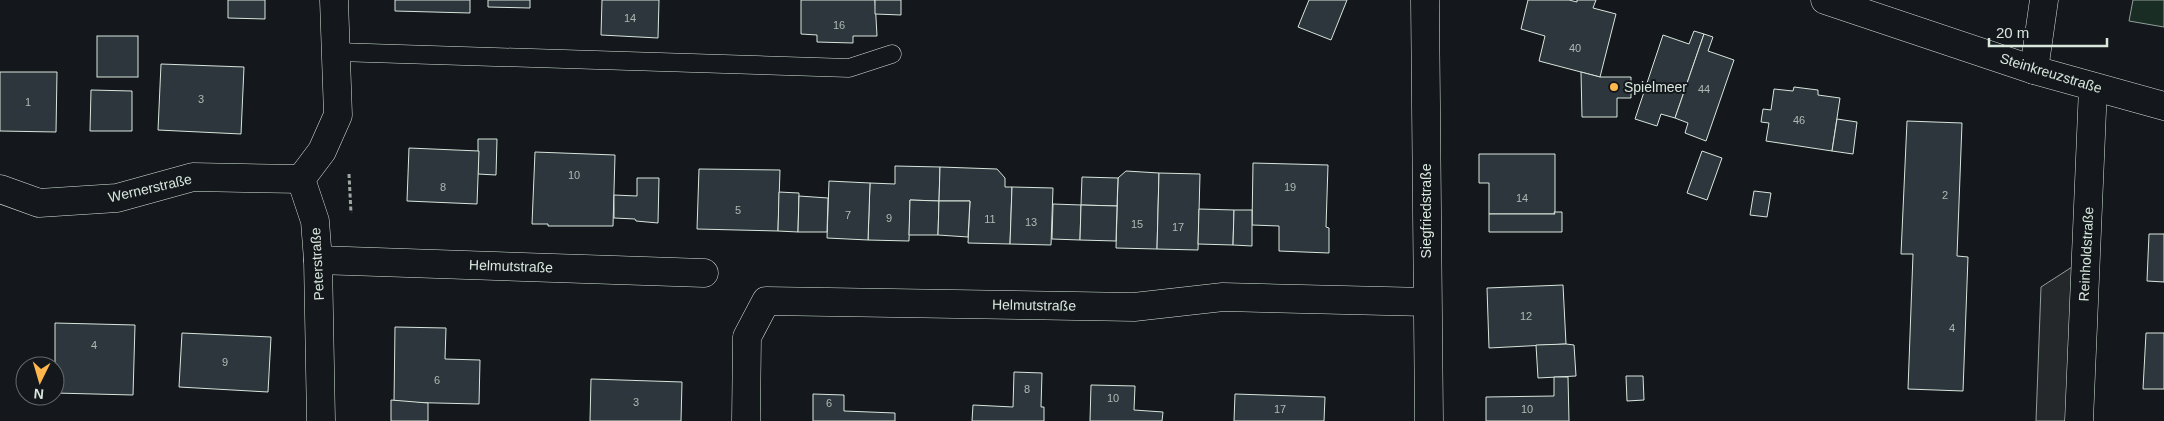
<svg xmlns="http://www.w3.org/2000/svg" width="2164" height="421" font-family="Helvetica,sans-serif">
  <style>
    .green { fill: #1a2d24; stroke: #939e99 }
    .parking { fill: #24282b; stroke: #939e99 }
    .building { fill: #2c363c; stroke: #d8e6dc }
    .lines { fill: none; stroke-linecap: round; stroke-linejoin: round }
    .lane-casing { stroke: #d8e6dc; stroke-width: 19 }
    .street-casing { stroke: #d8e6dc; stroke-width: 29 }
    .path { stroke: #9da8a2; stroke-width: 3; stroke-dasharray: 4 2.5; stroke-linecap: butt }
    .lane { stroke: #14181c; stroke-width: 18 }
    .street { stroke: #14181c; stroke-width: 28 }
    .poi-dot { fill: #ffb74d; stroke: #14181c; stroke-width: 2 }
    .labels { text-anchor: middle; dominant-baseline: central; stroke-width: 4; stroke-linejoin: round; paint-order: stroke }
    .number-label { font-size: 11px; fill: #adbab4 }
    .street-label { font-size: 14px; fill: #d8e6dc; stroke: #14181c }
    .poi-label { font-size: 14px; fill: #d8e6dc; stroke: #14181c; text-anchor: start }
  </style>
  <rect width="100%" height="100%" fill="#14181c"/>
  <polygon class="green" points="2133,0 2164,0 2164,27 2129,21"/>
  <polygon class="parking" points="2072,267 2066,421 2036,421 2041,287"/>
  <g class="building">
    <polygon points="228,0 265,0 265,19 228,18"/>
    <polygon points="395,0 470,0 470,13 395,11"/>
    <polygon points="488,0 530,0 530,8 488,7"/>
    <polygon points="602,0 659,0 658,38 601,35"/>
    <polygon points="801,0 875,0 877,36 853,36 853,43 817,42 817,35 801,34"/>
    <polygon points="875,0 901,0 901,15 875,14"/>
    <polygon points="1309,0 1347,0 1331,40 1298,27"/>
    <polygon points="1528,0 1569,0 1577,2 1577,0 1596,0 1593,8 1616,14 1600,77 1539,61 1545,36 1521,29"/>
    <polygon points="1694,31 1704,34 1675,118 1661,114 1657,126 1635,119 1663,35 1689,44"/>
    <polygon points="1704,34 1713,37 1708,51 1734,60 1706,141 1685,133 1688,123 1675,118"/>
    <rect x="97" y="36" width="41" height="41"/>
    <polygon points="161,64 244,67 241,134 158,130"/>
    <polygon points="0,72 57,72 56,132 0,131"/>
    <polygon points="1581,72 1600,77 1631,77 1631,98 1617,98 1617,117 1582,117"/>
    <polygon points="1794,87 1818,90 1818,95 1840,98 1832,151 1766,141 1769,123 1761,122 1763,109 1771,110 1774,89 1793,91"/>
    <polygon points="91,90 132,91 132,131 90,131"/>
    <polygon points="1837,119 1857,122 1853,154 1832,151"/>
    <polygon points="1907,121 1962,123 1957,256 1968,257 1963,391 1908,389 1913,254 1901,254"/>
    <polygon points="478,139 497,139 496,175 478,174"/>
    <polygon points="409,148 479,151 477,204 407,201"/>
    <polygon points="1702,151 1722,158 1707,200 1687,193"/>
    <polygon points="535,152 615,155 613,226 548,226 548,224 532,224"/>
    <polygon points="1479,154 1555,154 1555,214 1489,214 1489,183 1479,183"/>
    <polygon points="1253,163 1328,165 1326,227 1329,228 1329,253 1279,251 1279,226 1252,225"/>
    <polygon points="895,166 940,167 939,201 910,200 909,241 868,240 870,183 895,184"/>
    <polygon points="940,167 997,169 1005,178 1005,187 1012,187 1010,244 968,243 970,201 939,201"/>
    <polygon points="699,169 780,170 778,231 697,229"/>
    <polygon points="1126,171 1159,173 1157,249 1116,248 1118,178"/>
    <polygon points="1159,173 1200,174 1198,250 1157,249"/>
    <polygon points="1082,177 1118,178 1117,206 1081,205"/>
    <polygon points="637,178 659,178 658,223 636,221 635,219 614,218 614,195 637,196"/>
    <polygon points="829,181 870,183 868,240 827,238"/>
    <polygon points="1012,187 1053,188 1051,245 1010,244"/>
    <polygon points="1754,191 1771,193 1767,217 1750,215"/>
    <polygon points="779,192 799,193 798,232 778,231"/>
    <polygon points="799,196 828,198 827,232 798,232"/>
    <polygon points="910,200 939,201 938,235 909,235"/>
    <polygon points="939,201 970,201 968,237 938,235"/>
    <polygon points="1053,204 1081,205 1080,240 1052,239"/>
    <polygon points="1081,205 1117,206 1116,241 1080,240"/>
    <polygon points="1199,209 1234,210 1233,245 1198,244"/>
    <polygon points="1234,210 1252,210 1252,246 1233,245"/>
    <polygon points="1554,212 1562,212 1562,232 1489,232 1489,214 1555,214"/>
    <polygon points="2149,234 2164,234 2164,282 2147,281"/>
    <polygon points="1563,285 1566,344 1489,348 1487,288"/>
    <polygon points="55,323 135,325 133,395 55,393"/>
    <polygon points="395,327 446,328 445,359 480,360 479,404 394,402"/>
    <polygon points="182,333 271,337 268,392 179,387"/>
    <polygon points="2146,333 2164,333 2164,389 2143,389"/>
    <polygon points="1566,344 1574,345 1576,376 1538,378 1536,345"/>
    <polygon points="1014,372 1042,373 1041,407 1044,407 1044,421 972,421 973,405 1013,407"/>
    <polygon points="1626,376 1643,376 1644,400 1627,401"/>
    <polygon points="1554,377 1568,377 1569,421 1486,421 1486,397 1554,396"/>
    <polygon points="591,379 682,382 681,421 590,421"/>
    <polygon points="1091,385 1135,386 1134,410 1163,412 1162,421 1090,421"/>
    <polygon points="813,394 844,395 844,411 895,413 895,421 813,421"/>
    <polygon points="1235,394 1325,397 1324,421 1234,421"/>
    <polygon points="391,400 428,403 428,421 391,421"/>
  </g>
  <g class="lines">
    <g class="lane-casing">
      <polyline id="lane" points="337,52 849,68 892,54"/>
    </g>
    <g class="street-casing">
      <g id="street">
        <polyline points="1425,0 1429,421"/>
        <polyline points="1825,0 2034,70 2164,106"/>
        <polyline points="2034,70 2044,0"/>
        <polyline points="0,189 39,203 117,198 193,177 301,179"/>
        <polyline points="318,260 704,273"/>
        <polyline points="321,421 318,260 315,221 301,179 322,151 338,115 334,0"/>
        <polyline points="746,421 747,337 766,301 1134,307 1223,297 1427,302"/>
        <polyline points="2079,421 2093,87"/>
      </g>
    </g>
    <polyline class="path" points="349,174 351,213"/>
    <use href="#lane" class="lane"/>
    <use href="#street" class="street"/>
  </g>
  <circle class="poi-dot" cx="1614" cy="87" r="5"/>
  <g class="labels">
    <g class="number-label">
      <text x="630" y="18">14</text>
      <text x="839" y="25">16</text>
      <text x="1575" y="48">40</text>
      <text x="1704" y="89">44</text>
      <text x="201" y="99">3</text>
      <text x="28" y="102">1</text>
      <text x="1799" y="120">46</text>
      <text x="574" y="175">10</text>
      <text x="443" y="187">8</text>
      <text x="1290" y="187">19</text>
      <text x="1945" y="195">2</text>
      <text x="1522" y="198">14</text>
      <text x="738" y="210">5</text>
      <text x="848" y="215">7</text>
      <text x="889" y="218">9</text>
      <text x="990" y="219">11</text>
      <text x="1031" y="222">13</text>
      <text x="1137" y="224">15</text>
      <text x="1178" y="227">17</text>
      <text x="1526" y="316">12</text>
      <text x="1952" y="328">4</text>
      <text x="94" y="345">4</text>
      <text x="225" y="362">9</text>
      <text x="437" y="380">6</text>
      <text x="1027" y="389">8</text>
      <text x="1113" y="398">10</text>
      <text x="636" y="402">3</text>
      <text x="829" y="403">6</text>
      <text x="1280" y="409">17</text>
      <text x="1527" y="409">10</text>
    </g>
    <g class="street-label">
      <text transform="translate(2051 73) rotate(17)">Steinkreuzstraße</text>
      <text transform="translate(150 188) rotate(-13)">Wernerstraße</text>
      <text transform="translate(1426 211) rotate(-90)">Siegfriedstraße</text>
      <text transform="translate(2086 254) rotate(-87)">Reinholdstraße</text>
      <text transform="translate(317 264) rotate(-93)">Peterstraße</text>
      <text transform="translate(511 266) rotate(2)">Helmutstraße</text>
      <text transform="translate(1034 305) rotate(1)">Helmutstraße</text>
    </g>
    <g class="poi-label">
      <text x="1624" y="87">Spielmeer</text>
    </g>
  </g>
  <g transform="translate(40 381) rotate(185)"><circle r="24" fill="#14181c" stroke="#626a69"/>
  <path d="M0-4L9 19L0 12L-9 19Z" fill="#ffb74d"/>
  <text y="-8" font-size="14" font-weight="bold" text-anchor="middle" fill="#d8e6dc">N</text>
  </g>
  <path d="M1989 38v8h118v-8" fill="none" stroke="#d8e6dc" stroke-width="2.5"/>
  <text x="1996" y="38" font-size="15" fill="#d8e6dc" stroke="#14181c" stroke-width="4" paint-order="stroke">20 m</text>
</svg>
